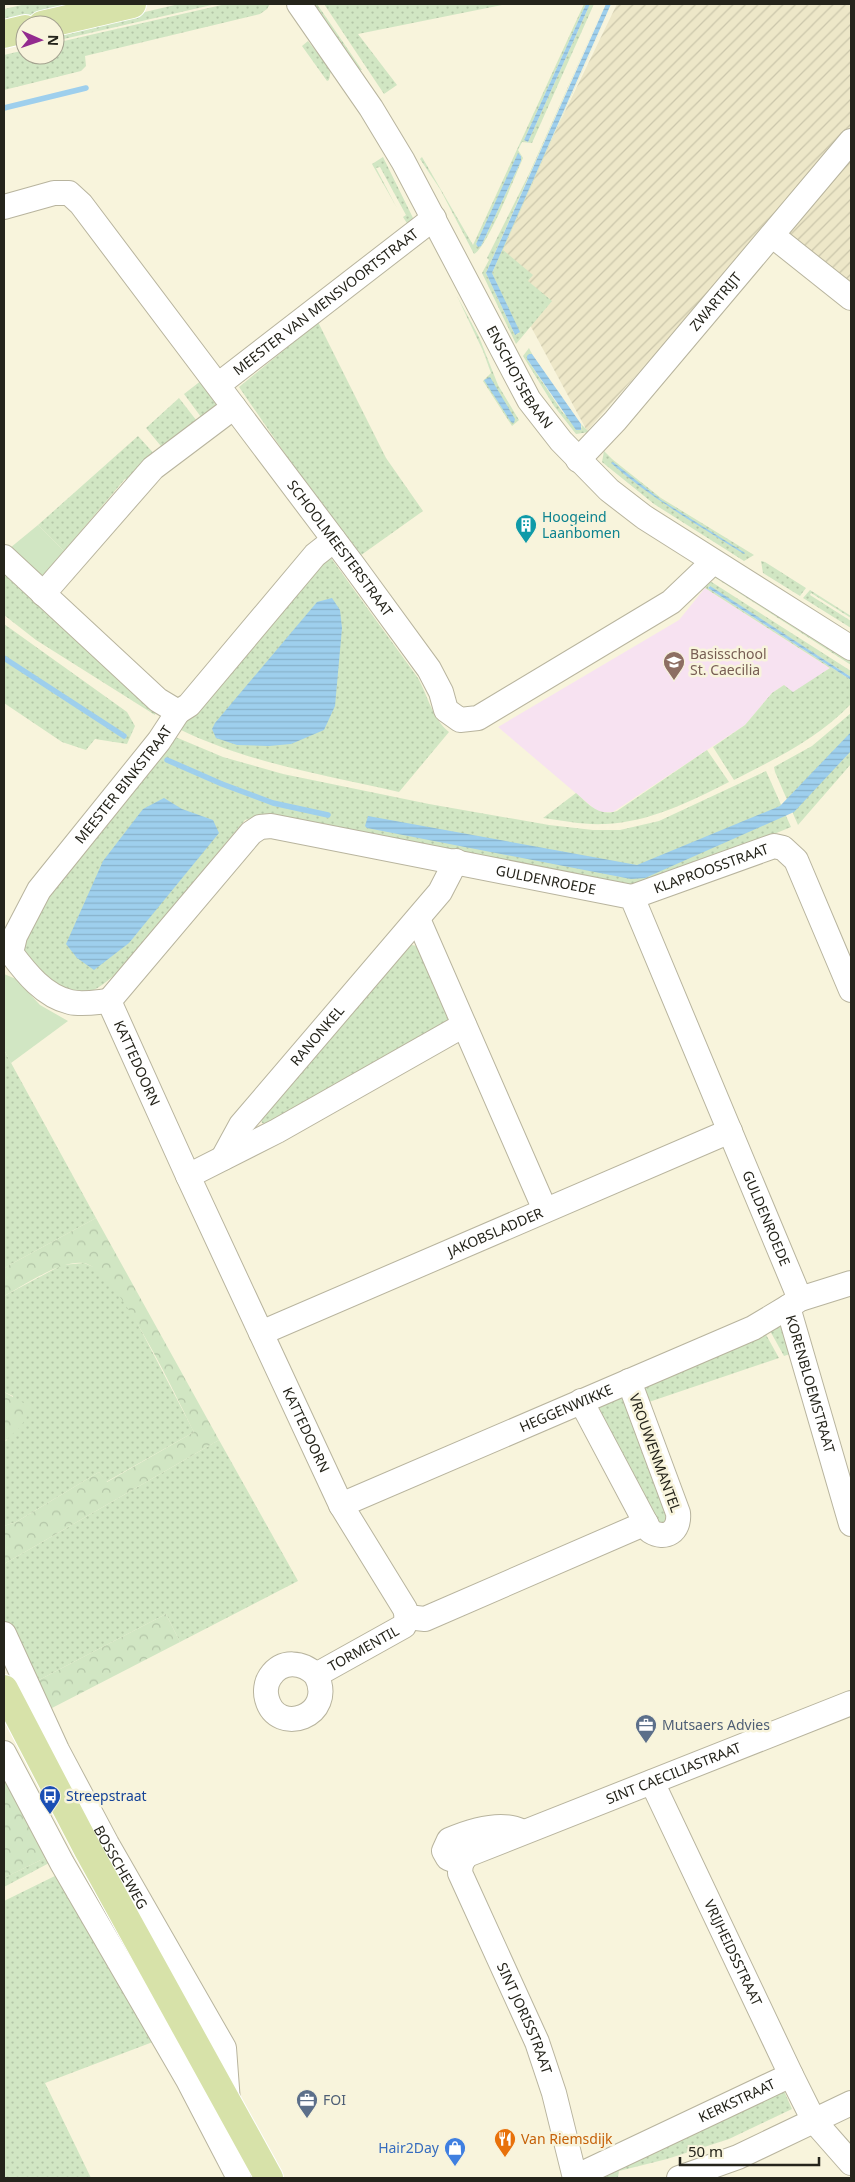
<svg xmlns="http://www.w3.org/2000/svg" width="855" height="2182" viewBox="0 0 855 2182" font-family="'Noto Sans',sans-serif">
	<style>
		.industrial { fill: url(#industrial-furrows) }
		.education { fill: #f7e2f1 }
		.grass { fill: url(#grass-dots); fill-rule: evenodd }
		.forest { fill: url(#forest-crowns) }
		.park { fill: #d1e6c3 }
		.water { fill: url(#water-rules) }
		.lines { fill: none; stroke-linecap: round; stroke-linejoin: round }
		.stream { stroke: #9ecfed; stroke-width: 5.5 }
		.minor-casing { stroke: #b8b49e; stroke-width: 26 }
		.major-casing { stroke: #fff; stroke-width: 30 }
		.minor { stroke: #fff; stroke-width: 24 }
		.major { stroke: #d7e2a9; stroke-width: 28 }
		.labels { text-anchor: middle; stroke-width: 5; stroke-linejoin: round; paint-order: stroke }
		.street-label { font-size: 14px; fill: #25241b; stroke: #f8f4dc }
		.culture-label { font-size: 14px; fill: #0d838f; stroke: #f8f4dc; text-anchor: start }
		.education-label { font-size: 14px; fill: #785e54; stroke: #f8f4dc; text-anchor: start }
		.service-label { font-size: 14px; fill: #4e5e75; stroke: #f8f4dc; text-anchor: start }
		.transit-label { font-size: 14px; fill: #164399; stroke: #f8f4dc; text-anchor: start }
		.food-label { font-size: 14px; fill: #c56008; stroke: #f8f4dc; text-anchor: start }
		.shop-label { font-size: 14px; fill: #366cbe; stroke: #f8f4dc; text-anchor: end }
	</style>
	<defs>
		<pattern id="industrial-furrows" width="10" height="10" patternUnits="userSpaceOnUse" patternTransform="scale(1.25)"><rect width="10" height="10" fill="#ede7c8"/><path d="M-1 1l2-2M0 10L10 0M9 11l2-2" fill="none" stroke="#cbc6ab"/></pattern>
		<pattern id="grass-dots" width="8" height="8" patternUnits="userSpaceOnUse" patternTransform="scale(1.25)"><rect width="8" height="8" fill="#d1e6c3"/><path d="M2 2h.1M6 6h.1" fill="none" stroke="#b3c5a7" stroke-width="1.8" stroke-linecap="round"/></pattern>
		<pattern id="forest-crowns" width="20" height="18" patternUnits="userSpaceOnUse" patternTransform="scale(1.25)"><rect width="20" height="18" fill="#d1e6c3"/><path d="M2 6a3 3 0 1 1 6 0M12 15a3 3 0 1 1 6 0" fill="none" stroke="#b3c5a7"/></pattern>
		<pattern id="water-rules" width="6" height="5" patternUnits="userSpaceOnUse" patternTransform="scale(1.25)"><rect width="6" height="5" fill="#9ecfed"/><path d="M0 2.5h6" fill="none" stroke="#88b2cb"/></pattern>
	</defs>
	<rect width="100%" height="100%" fill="#f8f4dc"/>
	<path class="industrial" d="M 617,4 L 851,4 L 851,303 L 765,229 L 587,431 L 494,258 Z"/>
	<path class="education" d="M 705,588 L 830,668 L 793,693 L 784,685 L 772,693 L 745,725 L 613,812 L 598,812 L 498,727 L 679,620 Z"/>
	<path class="grass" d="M 26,4 L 84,4 L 4,23 L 4,9 Z
		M 179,4 L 216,4 L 55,41 L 55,33 Z
		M 226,4 L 270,4 L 267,9 L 260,14 L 85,56 L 86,66 L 81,71 L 4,90 L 4,55 L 25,50 L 25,55 L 55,55 L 55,43 Z
		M 308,4 L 317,4 L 362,70 L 355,70 Z
		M 324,4 L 507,4 L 358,34 L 397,85 L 384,94 Z
		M 584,4 L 586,4 L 524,140 L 528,142 L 590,4 L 594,4 L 532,143 L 522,142 L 518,150 L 523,158 C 515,176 487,248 474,254 L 440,189 L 420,159 L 422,157 L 473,245 ZM 518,154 L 521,156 L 521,161 L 481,246 L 478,247 L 476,244 Z
		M 605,4 L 486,273 L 515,335 L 519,333 L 492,273 L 612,4 L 503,250 L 533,275 L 528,281 L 552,301 L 516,344 L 482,273 L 489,260 L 487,258 L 529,174 Z
		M 308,41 L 331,70 L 329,80 L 327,81 L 302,46 Z
		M 383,157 L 416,224 L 410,228 L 403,217 L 406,215 L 380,167 L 376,168 L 397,208 L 372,164 Z
		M 457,296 L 479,337 L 498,385 L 519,420 L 512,426 L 483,381 L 491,373 L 483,351 Z
		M 318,322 L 386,458 L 423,511 L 357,558 L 239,387 Z
		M 529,348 L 532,354 L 529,354 L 527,359 L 563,413 L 582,428 L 581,424 L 589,432 L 576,434 L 554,406 L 523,356 Z
		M 202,380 L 218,400 L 217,410 L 204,421 L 184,394 Z
		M 179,398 L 200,425 L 165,451 L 146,428 Z
		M 138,436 L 157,457 L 130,482 L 125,479 L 64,551 L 38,525 Z
		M 604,451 L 612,459 L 661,498 L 754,555 L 744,561 L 654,504 L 602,462 Z
		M 326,558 L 331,558 L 418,678 C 428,696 432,718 449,732 L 399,792 C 325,775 248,763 179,729 Z
		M 761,561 L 765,562 L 806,588 L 800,596 L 763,573 Z
		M 4,565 L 157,707 L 155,715 L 36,640 L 4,615 Z
		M 711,575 L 714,575 L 851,656 L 851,665 Z
		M 710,581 L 851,671 L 851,677 L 709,586 L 708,588 L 851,680 L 851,704 C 817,739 777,758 734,780 L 713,747 L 745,725 L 772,693 L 784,685 L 793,692 L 830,668 L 705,588 Z
		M 810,590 L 851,616 L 851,618 L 811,593 L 810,595 L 851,621 L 851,628 L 803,598 Z
		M 4,624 L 127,712 L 135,726 L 127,744 L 95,739 L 86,750 L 62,742 L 4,703 Z
		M 851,713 L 851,764 L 798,825 L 775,772 L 774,767 L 812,746 Z
		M 173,736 L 223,757 L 283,774 L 429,804 L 549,825 L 593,830 L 620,830 L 659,821 L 766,771 L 791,827 L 677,874 L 638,888 L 260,816 L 245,820 C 221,848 198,877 174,905 C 154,929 116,985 86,993 C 59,1000 37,970 24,951 L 27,931 L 40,907 Z
		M 707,750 L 729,782 C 689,802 650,822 605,824 C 584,825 564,821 543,818 L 576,793 C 589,804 598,817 617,811 Z
		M 412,945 L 422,947 L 450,1013 L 447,1023 L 268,1125 L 262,1123 L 260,1116 L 402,946 Z
		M 4,1050 L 96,1218 L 4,1268 Z
		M 84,1263 L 96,1268 L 113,1285 L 130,1309 L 194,1432 L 106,1482 L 99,1472 L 16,1522 L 4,1526 L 4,1442 L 7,1440 L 13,1396 L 4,1392 L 4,1296 L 62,1265 Z
		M 784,1322 L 793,1353 L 784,1356 L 769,1329 Z
		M 764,1331 L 779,1358 L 649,1402 L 642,1384 Z
		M 625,1395 L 672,1515 L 659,1529 L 595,1409 Z
		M 219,1440 L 298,1581 L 180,1642 L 166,1614 L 37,1681 L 4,1619 L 4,1564 Z
		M 47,1857 L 51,1862 L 4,1887 L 4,1878 Z
		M 61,1873 L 158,2040 L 45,2083 L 91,2178 L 4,2178 L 4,1901 Z
		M 781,2084 L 792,2109 L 729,2139 L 667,2159 L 619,2171 L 618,2177 L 602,2178 L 600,2169 Z"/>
	<path class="forest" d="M 96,1218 L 219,1440 L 4,1564 L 4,1526 L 16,1522 L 99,1472 L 107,1482 L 194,1432 C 178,1400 116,1266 83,1263 C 60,1260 25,1285 4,1296 L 4,1268 Z
		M 4,1392 L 29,1406 L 31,1410 L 21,1426 L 4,1442 Z
		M 166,1614 L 180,1642 L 52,1708 L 37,1681 Z
		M 4,1777 L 47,1857 L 4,1878 Z"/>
	<path class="park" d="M 38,525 L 64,551 L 50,567 L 55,572 L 43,579 L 10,548 Z
		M 4,974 L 16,979 L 40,1005 L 68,1021 L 11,1063 L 4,1050 Z"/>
	<path class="water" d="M 586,4 L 590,4 L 528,142 L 524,140 Z
		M 606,4 L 611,4 L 492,273 L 520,332 L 515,335 L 486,273 Z
		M 518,153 L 521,156 L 521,161 L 481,246 L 478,247 L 476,244 Z
		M 529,354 L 532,354 L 581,424 L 581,430 L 576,430 L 527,359 L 527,356 Z
		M 490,377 L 515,419 L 514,423 L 511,422 L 484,380 Z
		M 613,462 L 661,500 L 745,553 L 744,554 C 698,525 652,499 611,463 Z
		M 710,586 L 851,677 L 851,680 L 708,588 Z
		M 332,598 L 340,610 L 342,628 L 335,706 L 324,730 L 291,744 L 269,746 L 237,745 L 216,738 L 212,729 L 215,723 L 317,602 Z
		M 851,732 L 851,751 L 794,812 L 645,878 L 631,879 L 367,828 L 365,826 L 368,816 L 637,865 L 780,806 Z
		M 164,798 L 182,809 L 213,820 L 219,833 L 129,943 L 94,970 L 77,958 L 66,944 L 103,861 L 143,809 Z"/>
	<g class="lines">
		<path class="stream" d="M 4,108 L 86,88
			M 4,658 L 124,736
			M 167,760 L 222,784 L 273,803 L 328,815"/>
		<g class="minor-casing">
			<g id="minor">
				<path id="s1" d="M 299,4 L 371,108 L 403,161 L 529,400 L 561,441 L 609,490 L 644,517 L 851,648"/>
				<path id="s2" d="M 4,207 L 54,193 L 69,193 L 81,204 L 353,565 L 429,669 L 441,692 L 446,710 L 460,720 L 478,718 L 671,602 L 713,562"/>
				<path d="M 773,236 L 851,298"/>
				<path id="s3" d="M 218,385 L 434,218"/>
				<path id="s4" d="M 578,460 L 615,421 L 851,141"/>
				<path d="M 4,557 L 158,700 L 178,712"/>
				<path d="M 43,594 L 153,468 L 234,407"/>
				<path id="s5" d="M 632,897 L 774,846 L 783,848 L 796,860 L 851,990"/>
				<path d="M 418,919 L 545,1210"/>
				<path id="s6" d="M 109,1001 L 251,833 L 260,827 L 271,826 L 632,897 L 800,1299"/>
				<path id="s7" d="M 109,1001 L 188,1176 L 341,1505 L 405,1609 L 407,1617 L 425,1619 L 646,1523"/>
				<path id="s8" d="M 109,1001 C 97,1002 82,1005 70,1002 C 44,996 26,973 11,953 L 15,936 L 39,890 L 159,741 L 178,712 L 189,705 L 315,555 L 334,540"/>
				<path id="s9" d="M 223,1158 L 241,1125 L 440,892 L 456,861"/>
				<path d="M 188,1176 L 277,1131 L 464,1025"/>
				<path id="s10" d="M 851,1283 L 800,1299 L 788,1307 L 851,1524"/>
				<path id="s11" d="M 261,1333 L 730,1131"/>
				<path d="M 581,1401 L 650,1531 C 666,1541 680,1531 678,1513 L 629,1381"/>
				<path id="s12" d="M 341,1505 L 753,1328 L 788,1307"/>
				<path id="s13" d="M 4,1634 L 57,1750 L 107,1844 L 224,2048 L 228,2102"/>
				<path id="s14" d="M 316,1675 C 337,1716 277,1737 267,1699 C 265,1692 266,1683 270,1677 C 282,1659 303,1662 316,1675 L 404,1626 L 407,1617"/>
				<path d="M 4,1753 L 62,1863 L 188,2080 L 239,2178"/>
				<path id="s15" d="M 652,1782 L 791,2075 L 814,2121 L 851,2163"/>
				<path id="s16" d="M 461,1863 L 467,1855 L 851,1703"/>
				<path id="s17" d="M 461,1863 L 460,1873 L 537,2042 L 554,2093 L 575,2178"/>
				<path d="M 461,1863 L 448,1858 L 444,1851 L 449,1840 C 470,1831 500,1821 521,1831"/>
				<path id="s18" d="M 575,2177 L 791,2075"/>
				<path d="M 679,2178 L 738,2157 L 851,2103"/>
			</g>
		</g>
		<g class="major-casing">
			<path id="major" d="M 42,25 L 132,4
				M 4,34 L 25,29
				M 4,1689 L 88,1850 L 269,2178"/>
		</g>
		<use href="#minor" class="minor"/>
		<use href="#major" class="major"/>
	</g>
	<defs>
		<g id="building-pin" transform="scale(1.125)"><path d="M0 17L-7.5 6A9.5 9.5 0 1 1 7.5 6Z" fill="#0f9aa8" stroke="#f8f4dc"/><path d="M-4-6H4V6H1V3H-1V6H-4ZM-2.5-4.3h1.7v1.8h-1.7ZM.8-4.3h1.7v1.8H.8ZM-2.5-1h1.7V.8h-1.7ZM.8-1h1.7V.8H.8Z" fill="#fff"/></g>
		<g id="school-pin" transform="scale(1.125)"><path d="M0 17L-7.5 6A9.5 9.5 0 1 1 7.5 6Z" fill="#8d6e63" stroke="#f8f4dc"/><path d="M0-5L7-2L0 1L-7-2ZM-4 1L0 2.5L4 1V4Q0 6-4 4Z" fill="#fff"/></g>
		<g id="office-pin" transform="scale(1.125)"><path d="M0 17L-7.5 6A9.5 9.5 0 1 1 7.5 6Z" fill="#5c6f8a" stroke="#f8f4dc"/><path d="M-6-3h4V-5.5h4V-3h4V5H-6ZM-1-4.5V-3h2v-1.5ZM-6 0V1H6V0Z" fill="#fff"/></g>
		<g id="bus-pin" transform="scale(1.125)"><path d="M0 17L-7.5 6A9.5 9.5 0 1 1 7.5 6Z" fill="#1a4fb4" stroke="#f8f4dc"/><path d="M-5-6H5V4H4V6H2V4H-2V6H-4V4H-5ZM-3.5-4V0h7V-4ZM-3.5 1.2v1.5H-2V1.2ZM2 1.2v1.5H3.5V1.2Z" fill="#fff"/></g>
		<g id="restaurant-pin" transform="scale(1.125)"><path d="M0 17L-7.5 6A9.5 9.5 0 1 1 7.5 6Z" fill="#e8710a" stroke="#f8f4dc"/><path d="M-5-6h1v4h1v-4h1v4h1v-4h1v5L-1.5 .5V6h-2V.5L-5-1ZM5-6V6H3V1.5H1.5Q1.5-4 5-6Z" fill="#fff"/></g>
		<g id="shop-pin" transform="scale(1.125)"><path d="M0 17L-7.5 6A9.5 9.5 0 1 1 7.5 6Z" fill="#3f7fe0" stroke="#f8f4dc"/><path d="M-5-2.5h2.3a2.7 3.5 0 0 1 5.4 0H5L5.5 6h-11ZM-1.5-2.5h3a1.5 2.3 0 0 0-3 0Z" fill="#fff"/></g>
	</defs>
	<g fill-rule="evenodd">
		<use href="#building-pin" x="526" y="525"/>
		<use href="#school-pin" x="674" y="662"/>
		<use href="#office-pin" x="646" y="1725"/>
		<use href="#bus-pin" x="50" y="1796"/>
		<use href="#office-pin" x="307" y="2100"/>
		<use href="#restaurant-pin" x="505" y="2139"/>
		<use href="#shop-pin" x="455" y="2148"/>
	</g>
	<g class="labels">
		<g class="street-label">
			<text dy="5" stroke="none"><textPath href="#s3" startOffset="136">MEESTER VAN MENSVOORTSTRAAT</textPath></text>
			<text dy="5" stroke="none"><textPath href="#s4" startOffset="210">ZWARTRIJT</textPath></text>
			<text dy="5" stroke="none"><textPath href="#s1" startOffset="434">ENSCHOTSEBAAN</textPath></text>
			<text dy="5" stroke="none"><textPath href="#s2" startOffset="514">SCHOOLMEESTERSTRAAT</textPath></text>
			<text dy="5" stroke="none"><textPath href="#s8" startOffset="322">MEESTER BINKSTRAAT</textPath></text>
			<text dy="5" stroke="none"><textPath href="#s5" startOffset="84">KLAPROOSSTRAAT</textPath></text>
			<text dy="5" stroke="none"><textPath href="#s6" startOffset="522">GULDENROEDE</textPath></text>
			<text dy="5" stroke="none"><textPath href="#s9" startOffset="155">RANONKEL</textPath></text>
			<text dy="5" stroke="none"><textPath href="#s7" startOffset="68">KATTEDOORN</textPath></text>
			<text dy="5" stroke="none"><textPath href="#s6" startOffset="958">GULDENROEDE</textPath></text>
			<text dy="5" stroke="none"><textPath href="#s11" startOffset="255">JAKOBSLADDER</textPath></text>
			<text dy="5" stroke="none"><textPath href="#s10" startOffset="148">KORENBLOEMSTRAAT</textPath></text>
			<text dy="5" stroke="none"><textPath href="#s12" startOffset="245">HEGGENWIKKE</textPath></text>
			<text dy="5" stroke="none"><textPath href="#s7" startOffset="472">KATTEDOORN</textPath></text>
			<text transform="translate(655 1453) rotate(70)" y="5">VROUWENMANTEL</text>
			<text dy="5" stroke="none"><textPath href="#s14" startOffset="226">TORMENTIL</textPath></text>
			<text dy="5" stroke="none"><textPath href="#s16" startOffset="232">SINT CAECILIASTRAAT</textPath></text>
			<text dy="5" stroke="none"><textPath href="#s13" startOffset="261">BOSSCHEWEG</textPath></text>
			<text dy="5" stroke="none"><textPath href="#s15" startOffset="189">VRIJHEIDSSTRAAT</textPath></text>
			<text dy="5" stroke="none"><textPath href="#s17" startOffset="169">SINT JORISSTRAAT</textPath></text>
			<text dy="5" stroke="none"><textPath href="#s18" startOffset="179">KERKSTRAAT</textPath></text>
		</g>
		<g class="culture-label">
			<text x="542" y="522">Hoogeind<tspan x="542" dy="16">Laanbomen</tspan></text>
		</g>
		<g class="education-label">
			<text x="690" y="659">Basisschool<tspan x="690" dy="16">St. Caecilia</tspan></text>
		</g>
		<g class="service-label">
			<text x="662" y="1730">Mutsaers Advies</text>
			<text x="323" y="2105">FOI</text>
		</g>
		<g class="transit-label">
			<text x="66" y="1801">Streepstraat</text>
		</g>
		<g class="food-label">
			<text x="521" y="2144">Van Riemsdijk</text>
		</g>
		<g class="shop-label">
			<text x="439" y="2153">Hair2Day</text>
		</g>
	</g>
	<rect width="855" height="2182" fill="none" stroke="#25241b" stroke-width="10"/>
	<g transform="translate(40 40) rotate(92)"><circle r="24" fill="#f8f4dc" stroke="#a4a18f"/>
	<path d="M0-4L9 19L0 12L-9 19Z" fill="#932b8f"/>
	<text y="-8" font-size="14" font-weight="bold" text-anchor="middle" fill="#25241b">N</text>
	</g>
	<path d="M680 2157v8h139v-8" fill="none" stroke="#25241b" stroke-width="2.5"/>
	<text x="688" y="2157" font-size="15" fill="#25241b" stroke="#f8f4dc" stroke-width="4" paint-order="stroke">50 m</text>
</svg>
